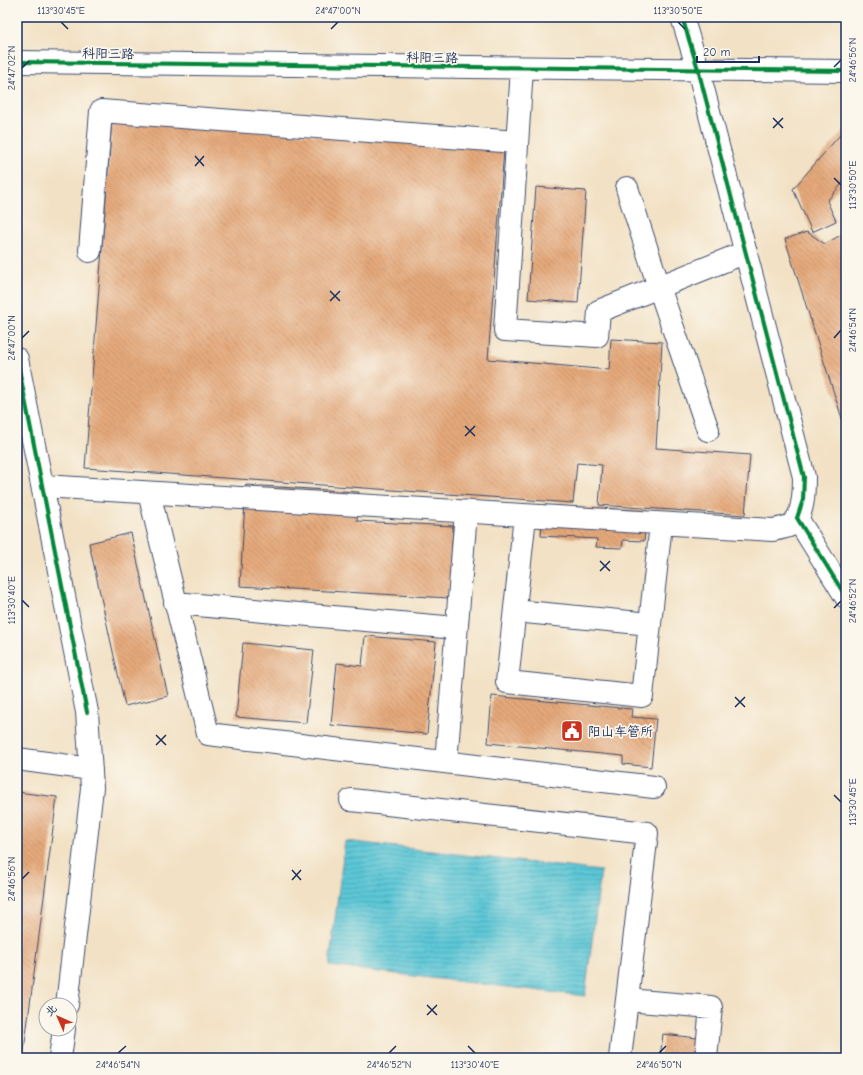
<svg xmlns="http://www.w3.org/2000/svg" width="863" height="1075" viewBox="0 0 863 1075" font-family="'Comic Neue','LXGW WenKai TC',sans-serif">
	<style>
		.water { fill: url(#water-rules); stroke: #3c7c9a }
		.building { fill: url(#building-back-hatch) }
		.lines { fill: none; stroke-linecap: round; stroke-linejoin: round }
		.minor-casing { stroke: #3b4a6d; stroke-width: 24 }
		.minor { stroke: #fff; stroke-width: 22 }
		.cycleway-casing { stroke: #fbf7ec; stroke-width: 6 }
		.cycleway { stroke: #00873e; stroke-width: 4 }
		.ticks { fill: none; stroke: #1b2f5e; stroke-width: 1.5 }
		.labels { text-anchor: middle; stroke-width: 3.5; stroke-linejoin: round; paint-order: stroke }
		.street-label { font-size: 13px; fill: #1b2f5e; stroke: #fbf7ec }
		.poi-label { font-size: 13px; fill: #1b2f5e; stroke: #fbf7ec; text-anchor: start }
		.neatline { fill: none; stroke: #1b2f5e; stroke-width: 1.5 }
		.ticks-label { font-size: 10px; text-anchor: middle; fill: #1b2f5e }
	</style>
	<defs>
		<pattern id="water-rules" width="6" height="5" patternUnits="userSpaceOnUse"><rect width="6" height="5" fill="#5dc8d7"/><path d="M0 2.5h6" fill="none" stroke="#4ca3b2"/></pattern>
		<pattern id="building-back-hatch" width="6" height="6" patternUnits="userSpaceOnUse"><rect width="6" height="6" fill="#e5a97a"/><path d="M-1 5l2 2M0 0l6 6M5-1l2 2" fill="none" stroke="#b98a67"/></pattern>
	</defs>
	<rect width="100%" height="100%" fill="#fbf7ec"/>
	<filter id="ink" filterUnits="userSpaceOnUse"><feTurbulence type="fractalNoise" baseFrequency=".025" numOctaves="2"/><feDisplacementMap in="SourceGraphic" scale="8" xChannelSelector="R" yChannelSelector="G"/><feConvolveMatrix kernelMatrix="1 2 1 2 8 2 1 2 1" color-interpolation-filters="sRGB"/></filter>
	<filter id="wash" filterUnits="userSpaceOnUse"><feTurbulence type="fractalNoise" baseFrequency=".012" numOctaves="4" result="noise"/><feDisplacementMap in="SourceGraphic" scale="16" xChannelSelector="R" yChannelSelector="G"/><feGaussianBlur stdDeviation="0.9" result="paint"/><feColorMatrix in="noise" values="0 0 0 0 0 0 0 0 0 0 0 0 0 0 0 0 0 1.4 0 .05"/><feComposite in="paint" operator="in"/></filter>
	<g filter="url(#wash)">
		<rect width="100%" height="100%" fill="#f2e1c4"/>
		<path class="water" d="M 345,841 L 601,871 L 585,996 L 329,966 Z"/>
		<g id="blocks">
			<path class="building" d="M 112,120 L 504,149 L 488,359 L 609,370 L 611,339 L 662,342 L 656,448 L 750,455 L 745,515 L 599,505 L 602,465 L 577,463 L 573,503 L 85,468 Z
				M 846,128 L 846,179 L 827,201 L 836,221 L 812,232 L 793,189 Z
				M 536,187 L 586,191 L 578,303 L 528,299 Z
				M 807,232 L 825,244 L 846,232 L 846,431 L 785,239 Z
				M 246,485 L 359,492 L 357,521 L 453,526 L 449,598 L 240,586 Z
				M 543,505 L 647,511 L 644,541 L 623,540 L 622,548 L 596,547 L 597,539 L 541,536 Z
				M 131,533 L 168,696 L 125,706 L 89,543 Z
				M 365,636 L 436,642 L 427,734 L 331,725 L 337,663 L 362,666 Z
				M 243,643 L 314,650 L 306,723 L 236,717 Z
				M 492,696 L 632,709 L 631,717 L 656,719 L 651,767 L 623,764 L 623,756 L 488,743 Z
				M 17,792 L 57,797 L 23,1058 L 17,1058 Z
				M 663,1034 L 697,1038 L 694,1058 L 660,1058 Z"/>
		</g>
	</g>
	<g filter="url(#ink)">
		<use href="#blocks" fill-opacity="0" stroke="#3b4a6d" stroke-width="1"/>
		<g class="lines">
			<g class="minor-casing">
				<path id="minor" d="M 17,62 L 846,71
					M 522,68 L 505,330 L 597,336 L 599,311 L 746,252
					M 627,188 L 659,287 L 708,430
					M 90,251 L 101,111 L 517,142
					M 17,359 L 87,712 L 92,788 L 67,1005
					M 43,486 L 772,530 C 778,529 785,528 791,525 C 804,516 804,492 804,477 L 698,69 L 682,17
					M 149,493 L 208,734 L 654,787
					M 525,516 L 507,682 L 642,696 L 661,524
					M 797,518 L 846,597
					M 175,603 L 456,628
					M 515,611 L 650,624
					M 17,759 L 91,769
					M 446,762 L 466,512
					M 351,800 L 647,833 L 620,1058
					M 627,1000 L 711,1007 L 706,1058
					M 60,1058 L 64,1029"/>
			</g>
			<use href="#minor" class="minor"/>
			<g class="cycleway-casing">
				<path id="cycleway" d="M 682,17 L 698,69 L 804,477 L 803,500 L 797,518 L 846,597
					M 17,62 L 846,71
					M 17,359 L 87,712"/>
			</g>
			<use href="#cycleway" class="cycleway"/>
		</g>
	</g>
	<path class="ticks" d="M 61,22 L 68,29M 678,22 L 685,29M 331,29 L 338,22M 834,67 L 841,60M 22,68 L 29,61M 773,118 L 783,128M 773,128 L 783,118M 195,156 L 204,166M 195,166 L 204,156M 834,178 L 841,185M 330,291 L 340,301M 330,301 L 340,291M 22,338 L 29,331M 834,338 L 841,330M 465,426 L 475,436M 465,436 L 475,426M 600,561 L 610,571M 600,571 L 610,561M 22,600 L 29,607M 834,608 L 841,601M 735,697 L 745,707M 735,707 L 745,697M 156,735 L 166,745M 156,745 L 166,735M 834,795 L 841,802M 292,870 L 301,880M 22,879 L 29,872M 292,880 L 301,870M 427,1005 L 437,1015M 427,1015 L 437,1005M 468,1046 L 475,1053M 118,1053 L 126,1046M 389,1053 L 396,1046M 659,1053 L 666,1046"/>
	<defs>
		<g id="civic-square" transform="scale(1.15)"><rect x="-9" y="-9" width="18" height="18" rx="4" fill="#c8321e" stroke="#fbf7ec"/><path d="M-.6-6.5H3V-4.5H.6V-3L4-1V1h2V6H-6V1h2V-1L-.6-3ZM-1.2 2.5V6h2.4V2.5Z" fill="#fff"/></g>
	</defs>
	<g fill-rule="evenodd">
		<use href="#civic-square" x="572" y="731"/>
	</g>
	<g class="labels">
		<g class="street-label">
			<text transform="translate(108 53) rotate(1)" y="5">科阳三路</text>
			<text transform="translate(432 57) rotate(1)" y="5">科阳三路</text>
		</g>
		<g class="poi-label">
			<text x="588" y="736">阳山车管所</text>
		</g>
	</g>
	<rect width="863" height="1075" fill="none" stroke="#fbf7ec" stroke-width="44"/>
	<g transform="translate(58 1017) rotate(315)"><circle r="19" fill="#fbf7ec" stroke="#a1a7b3"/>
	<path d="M0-3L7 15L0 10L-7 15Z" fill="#c8321e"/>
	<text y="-6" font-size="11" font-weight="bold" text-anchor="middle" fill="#1b2f5e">北</text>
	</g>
	<path d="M697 56v6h62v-6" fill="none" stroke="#1b2f5e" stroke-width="2"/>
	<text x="703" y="56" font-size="12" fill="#1b2f5e" stroke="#fbf7ec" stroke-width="3" paint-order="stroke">20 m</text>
	<rect x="22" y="22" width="819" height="1031" class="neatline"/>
	<g class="ticks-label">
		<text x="61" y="14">113°30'45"E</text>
		<text x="338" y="14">24°47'00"N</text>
		<text x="678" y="14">113°30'50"E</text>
		<text transform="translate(852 60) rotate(-90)" y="4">24°46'56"N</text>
		<text transform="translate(11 68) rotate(-90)" y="4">24°47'02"N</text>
		<text transform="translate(852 185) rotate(-90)" y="4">113°30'50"E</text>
		<text transform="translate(852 330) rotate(-90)" y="4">24°46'54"N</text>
		<text transform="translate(11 338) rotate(-90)" y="4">24°47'00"N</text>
		<text transform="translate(11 600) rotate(-90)" y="4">113°30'40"E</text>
		<text transform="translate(852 601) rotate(-90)" y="4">24°46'52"N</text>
		<text transform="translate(852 802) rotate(-90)" y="4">113°30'45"E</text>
		<text transform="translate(11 879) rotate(-90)" y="4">24°46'56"N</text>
		<text x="118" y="1068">24°46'54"N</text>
		<text x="389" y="1068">24°46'52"N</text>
		<text x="475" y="1068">113°30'40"E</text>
		<text x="659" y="1068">24°46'50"N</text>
	</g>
</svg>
